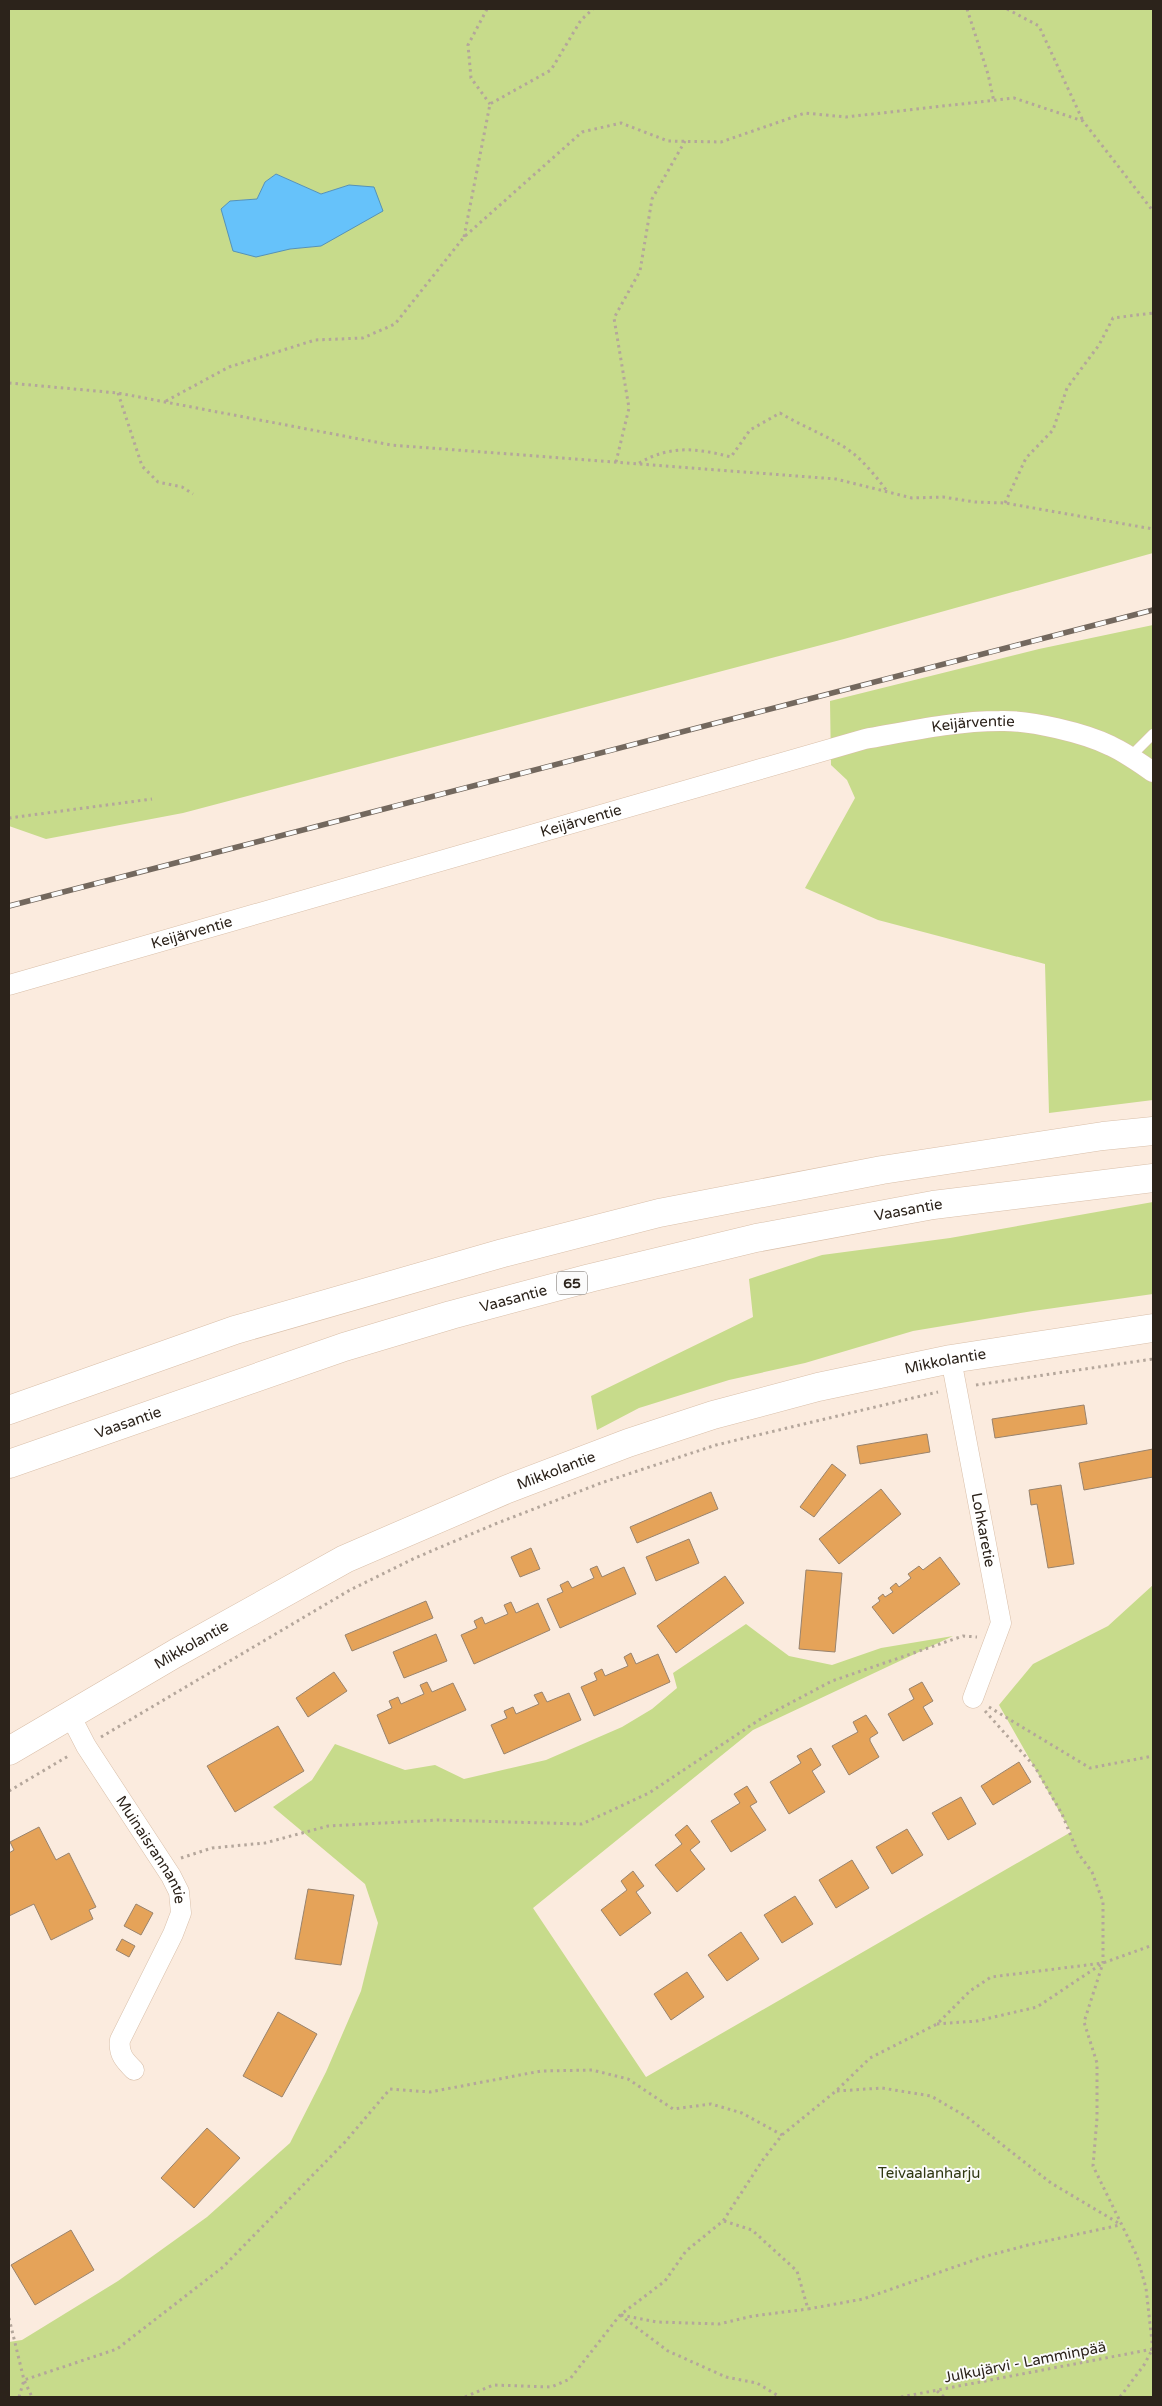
<svg xmlns="http://www.w3.org/2000/svg" width="1162" height="2406" viewBox="0 0 1162 2406" font-family="'Varela Round',sans-serif">
	<style>
		.green { fill: #c7db8b; fill-rule: evenodd }
		.water { fill: #66c2fa; stroke: #5592b7 }
		.building { fill: #e5a359; stroke: #99836d }
		.lines { fill: none; stroke-linecap: round; stroke-linejoin: round }
		.service-casing { stroke: #d9bfa9; stroke-width: 11 }
		.minor-casing { stroke: #d9bfa9; stroke-width: 21 }
		.secondary-casing { stroke: #d9bfa9; stroke-width: 29 }
		.trunk-casing { stroke: #d9bfa9; stroke-width: 29 }
		.path { stroke: #b4a69b; stroke-width: 3; stroke-dasharray: 2.5 4; stroke-linecap: butt }
		.service { stroke: #fff; stroke-width: 10 }
		.minor { stroke: #fff; stroke-width: 20 }
		.secondary { stroke: #fff; stroke-width: 28 }
		.trunk { stroke: #fff; stroke-width: 28 }
		.rail-casing { stroke: #73685e; stroke-width: 5.5 }
		.rail { stroke: #fbfbfb; stroke-width: 4; stroke-dasharray: 11; stroke-linecap: butt }
		.labels { text-anchor: middle; stroke-width: 4; stroke-linejoin: round; paint-order: stroke }
		.shield { fill: #fbfbfb; stroke: #6a645e; stroke-width: 1 }
		.shield-label { font-size: 14px; font-weight: bold; fill: #2c231b }
		.street-label { font-size: 15px; fill: #2c231b; stroke: #fbfbfb }
		.park-label { font-size: 15px; fill: #303812; stroke: #fbfbfb }
	</style>
	<rect width="100%" height="100%" fill="#fbebde"/>
	<path class="green" d="M 9,9 L 1153,9 L 1153,553 L 844,639 L 183,813 L 46,839 L 9,826 ZM 276,174 L 321,194 L 349,185 L 321,246 L 290,249 L 230,201 L 257,199 L 265,182 Z
		M 1153,625 L 1153,1100 L 1049,1113 L 1045,964 L 878,920 L 805,888 L 855,798 L 847,780 L 831,765 L 830,701 L 1039,649 Z
		M 1153,1202 L 1153,1294 L 1033,1311 L 913,1331 L 805,1363 L 729,1380 L 639,1408 L 597,1430 L 591,1396 L 753,1317 L 749,1279 L 822,1255 L 950,1238 Z
		M 1153,1585 L 1153,2397 L 9,2397 L 9,2342 L 22,2340 L 118,2281 L 207,2217 L 290,2143 L 326,2072 L 361,1991 L 378,1923 L 365,1884 L 273,1807 L 312,1780 L 335,1744 L 405,1770 L 435,1765 L 464,1779 L 546,1760 L 622,1727 L 652,1709 L 677,1688 L 673,1673 L 746,1624 L 789,1656 L 832,1665 L 881,1648 L 953,1636 L 753,1730 L 533,1908 L 646,2077 L 1071,1832 L 999,1705 L 1033,1664 L 1108,1626 Z"/>
	<path class="water" d="M 276,174 L 321,194 L 349,185 L 374,187 L 383,211 L 321,246 L 290,249 L 256,257 L 233,251 L 221,209 L 230,201 L 257,199 L 265,182 Z"/>
	<path class="building" d="M 1084,1405 L 1087,1424 L 995,1438 L 992,1419 Z
		M 927,1434 L 930,1452 L 860,1464 L 857,1446 Z
		M 1153,1449 L 1153,1477 L 1084,1490 L 1079,1463 Z
		M 832,1464 L 846,1475 L 814,1517 L 800,1507 Z
		M 1061,1485 L 1074,1564 L 1048,1568 L 1037,1504 L 1031,1505 L 1029,1490 Z
		M 881,1489 L 901,1514 L 839,1564 L 819,1539 Z
		M 711,1492 L 718,1509 L 637,1543 L 630,1527 Z
		M 689,1539 L 699,1563 L 656,1581 L 646,1557 Z
		M 531,1548 L 540,1569 L 520,1577 L 511,1557 Z
		M 940,1557 L 960,1584 L 893,1634 L 872,1607 L 880,1601 L 878,1598 L 883,1594 L 885,1597 L 893,1592 L 890,1588 L 896,1583 L 899,1587 L 911,1578 L 908,1574 L 919,1566 L 923,1570 Z
		M 597,1566 L 602,1577 L 624,1567 L 636,1594 L 560,1628 L 547,1599 L 563,1592 L 560,1585 L 568,1581 L 572,1588 L 594,1578 L 590,1569 Z
		M 806,1570 L 842,1573 L 835,1652 L 799,1649 Z
		M 725,1576 L 744,1603 L 676,1653 L 657,1626 Z
		M 426,1601 L 433,1618 L 352,1651 L 345,1635 Z
		M 511,1602 L 516,1613 L 538,1603 L 550,1630 L 474,1664 L 461,1635 L 477,1628 L 474,1621 L 482,1617 L 485,1624 L 508,1614 L 504,1605 Z
		M 436,1634 L 447,1661 L 404,1678 L 393,1652 Z
		M 631,1653 L 636,1664 L 658,1654 L 670,1682 L 594,1716 L 581,1687 L 597,1680 L 594,1673 L 602,1669 L 605,1676 L 628,1666 L 624,1657 Z
		M 334,1672 L 347,1691 L 308,1717 L 296,1698 Z
		M 427,1682 L 432,1692 L 453,1683 L 466,1710 L 389,1744 L 377,1715 L 392,1708 L 389,1701 L 398,1697 L 401,1704 L 424,1694 L 420,1685 Z
		M 922,1682 L 933,1701 L 923,1707 L 933,1724 L 903,1741 L 888,1714 L 914,1699 L 909,1689 Z
		M 542,1692 L 547,1702 L 569,1693 L 581,1720 L 504,1754 L 491,1725 L 507,1718 L 504,1711 L 513,1707 L 516,1714 L 539,1704 L 534,1695 Z
		M 866,1715 L 878,1733 L 870,1738 L 870,1741 L 879,1757 L 849,1775 L 832,1746 L 858,1732 L 853,1722 Z
		M 278,1726 L 304,1771 L 235,1812 L 207,1766 Z
		M 811,1748 L 821,1765 L 812,1771 L 825,1792 L 789,1814 L 770,1782 L 801,1763 L 797,1756 Z
		M 1019,1762 L 1031,1782 L 993,1805 L 981,1786 Z
		M 747,1786 L 757,1802 L 750,1806 L 766,1830 L 731,1852 L 711,1821 L 740,1803 L 734,1794 Z
		M 961,1797 L 976,1824 L 948,1840 L 932,1813 Z
		M 687,1825 L 700,1842 L 690,1850 L 705,1869 L 677,1892 L 655,1865 L 682,1844 L 675,1835 Z
		M 39,1827 L 56,1860 L 69,1853 L 96,1907 L 89,1910 L 93,1919 L 51,1940 L 34,1904 L 9,1916 L 9,1853 L 14,1850 L 10,1842 Z
		M 907,1829 L 923,1855 L 892,1874 L 876,1847 Z
		M 852,1860 L 869,1888 L 836,1908 L 819,1880 Z
		M 633,1871 L 644,1886 L 636,1892 L 651,1913 L 620,1936 L 601,1910 L 627,1890 L 621,1881 Z
		M 308,1889 L 354,1895 L 341,1965 L 295,1959 Z
		M 795,1896 L 813,1924 L 782,1943 L 764,1915 Z
		M 136,1904 L 153,1913 L 141,1935 L 124,1926 Z
		M 741,1932 L 759,1959 L 727,1981 L 708,1955 Z
		M 122,1939 L 135,1946 L 129,1957 L 116,1950 Z
		M 687,1972 L 704,1997 L 671,2020 L 654,1994 Z
		M 278,2012 L 317,2034 L 282,2097 L 243,2076 Z
		M 207,2128 L 240,2158 L 194,2208 L 161,2178 Z
		M 71,2230 L 94,2270 L 35,2305 L 11,2265 Z"/>
	<g class="lines">
		<g class="service-casing">
			<path id="service" d="M 1130,757 L 1153,734"/>
		</g>
		<g class="minor-casing">
			<g id="minor">
				<path id="s1" d="M 9,985 L 865,739 C 910,731 955,721 1000,721 C 1030,720 1085,733 1111,746 C 1126,753 1140,763 1153,772"/>
				<path id="s2" d="M 951,1359 L 1001,1623 L 973,1698"/>
				<path id="s3" d="M 70,1715 L 86,1746 L 171,1876 L 179,1892 L 181,1913 L 173,1934 L 120,2040 C 118,2054 125,2061 134,2070"/>
			</g>
		</g>
		<g class="secondary-casing">
			<g id="secondary">
				<path id="s4" d="M 9,1751 L 176,1653 L 345,1559 L 505,1490 L 628,1443 L 713,1415 L 818,1387 L 951,1359 L 1153,1328"/>
			</g>
		</g>
		<g class="trunk-casing">
			<g id="trunk">
				<path d="M 9,1410 L 235,1330 L 503,1253 L 659,1213 L 882,1170 L 1103,1136 L 1153,1131"/>
				<path id="s5" d="M 9,1464 L 344,1347 L 451,1315 L 590,1278 L 756,1238 L 933,1205 L 1153,1178"/>
			</g>
		</g>
		<path class="path" d="M 487,9 L 468,45 L 471,78 L 490,104
			M 967,9 L 988,74 L 994,102
			M 1007,9 L 1039,26 L 1083,121
			M 464,237 L 490,104 L 551,70 L 581,20 L 593,9
			M 9,383 L 118,393 L 391,445 L 836,479 L 912,498 L 943,497 L 975,502 L 1005,503 L 1153,529
			M 118,393 L 142,466 L 158,482 L 182,487 L 193,494
			M 166,401 L 229,367 L 315,340 L 363,338 L 395,324 L 464,237 L 582,132 L 621,123 L 668,141 L 721,142 L 805,113 L 846,117 L 1014,98 L 1083,121 L 1153,211
			M 616,462 L 629,408 L 614,318 L 640,271 L 652,199 L 685,141
			M 639,463 C 671,445 696,448 731,457 L 750,430 L 780,413 C 800,425 821,433 841,445 C 860,456 874,474 887,491
			M 1005,503 L 1026,458 L 1053,430 L 1067,388 L 1099,345 L 1113,318 L 1153,313
			M 9,818 L 152,799
			M 976,1385 L 1153,1359
			M 989,1707 L 1090,1768 L 1153,1756
			M 985,1711 L 1035,1767 L 1062,1814 L 1078,1853 L 1092,1872 L 1103,1902 L 1103,1963 L 1084,2022 L 1097,2063 L 1097,2118 L 1093,2166 L 1137,2256 L 1146,2288 L 1153,2351
			M 101,1737 L 350,1590 L 415,1558 L 495,1524 L 601,1483 L 716,1445 L 938,1392
			M 9,1791 L 70,1755
			M 181,1858 L 212,1848 L 265,1843 L 328,1826 L 438,1820 L 582,1824 L 649,1793 L 762,1718 L 832,1681 L 963,1636 L 977,1637
			M 937,2024 L 977,2021 L 1037,2007 L 1103,1963 L 1153,1945
			M 837,2091 L 882,2088 L 931,2096 L 967,2117 L 1051,2183 L 1120,2224
			M 724,2221 L 752,2230 L 797,2271 L 808,2309 L 863,2299 L 983,2257 L 1028,2245 L 1120,2225
			M 620,2315 L 668,2351 L 726,2377 L 757,2383 L 780,2397
			M 621,2315 L 657,2322 L 719,2324 L 753,2316 L 808,2309
			M 9,2318 L 24,2380 L 32,2397
			M 937,2391 L 944,2397
			M 19,2397 L 24,2380 L 117,2349 L 223,2267 L 345,2142 L 390,2089 L 430,2092 L 541,2071 L 592,2070 L 628,2079 L 673,2109 L 711,2104 L 742,2113 L 782,2135
			M 465,2397 L 493,2385 L 551,2387 L 570,2379 L 620,2315 L 665,2281 L 686,2251 L 723,2221 L 762,2161 L 782,2135 L 836,2091 L 870,2058 L 937,2024 L 970,1991 L 991,1977 L 1103,1963
			M 901,2397 L 1153,2349
			M 1120,2397 L 1144,2365 L 1153,2348"/>
		<use href="#service" class="service"/>
		<use href="#minor" class="minor"/>
		<use href="#secondary" class="secondary"/>
		<use href="#trunk" class="trunk"/>
		<g class="rail-casing">
			<path id="rail" d="M 9,906 L 1153,610"/>
		</g>
		<use href="#rail" class="rail"/>
	</g>
	<g class="labels">
		<rect class="shield" x="557" y="1271.5" width="30" height="23" rx="4"/>
		<g class="shield-label">
			<text x="572" y="1288">65</text>
		</g>
		<g class="street-label">
			<text dy="5" stroke="none"><textPath href="#s1" startOffset="1000">Keijärventie</textPath></text>
			<text dy="5" stroke="none"><textPath href="#s1" startOffset="595">Keijärventie</textPath></text>
			<text dy="5" stroke="none"><textPath href="#s1" startOffset="190">Keijärventie</textPath></text>
			<text dy="5" stroke="none"><textPath href="#s5" startOffset="936">Vaasantie</textPath></text>
			<text dy="5" stroke="none"><textPath href="#s5" startOffset="531">Vaasantie</textPath></text>
			<text dy="5" stroke="none"><textPath href="#s4" startOffset="1021">Mikkolantie</textPath></text>
			<text dy="5" stroke="none"><textPath href="#s5" startOffset="126">Vaasantie</textPath></text>
			<text dy="5" stroke="none"><textPath href="#s4" startOffset="616">Mikkolantie</textPath></text>
			<text dy="5" stroke="none"><textPath href="#s2" startOffset="174">Lohkaretie</textPath></text>
			<text dy="5" stroke="none"><textPath href="#s4" startOffset="211">Mikkolantie</textPath></text>
			<text dy="5" stroke="none"><textPath href="#s3" startOffset="158">Muinaisrannantie</textPath></text>
			<text transform="translate(1025 2362) rotate(-11)" y="5">Julkujärvi - Lamminpää</text>
		</g>
		<g class="park-label">
			<text x="929" y="2178">Teivaalanharju</text>
		</g>
	</g>
	<rect width="1162" height="2406" fill="none" stroke="#2c231b" stroke-width="20"/>
</svg>
